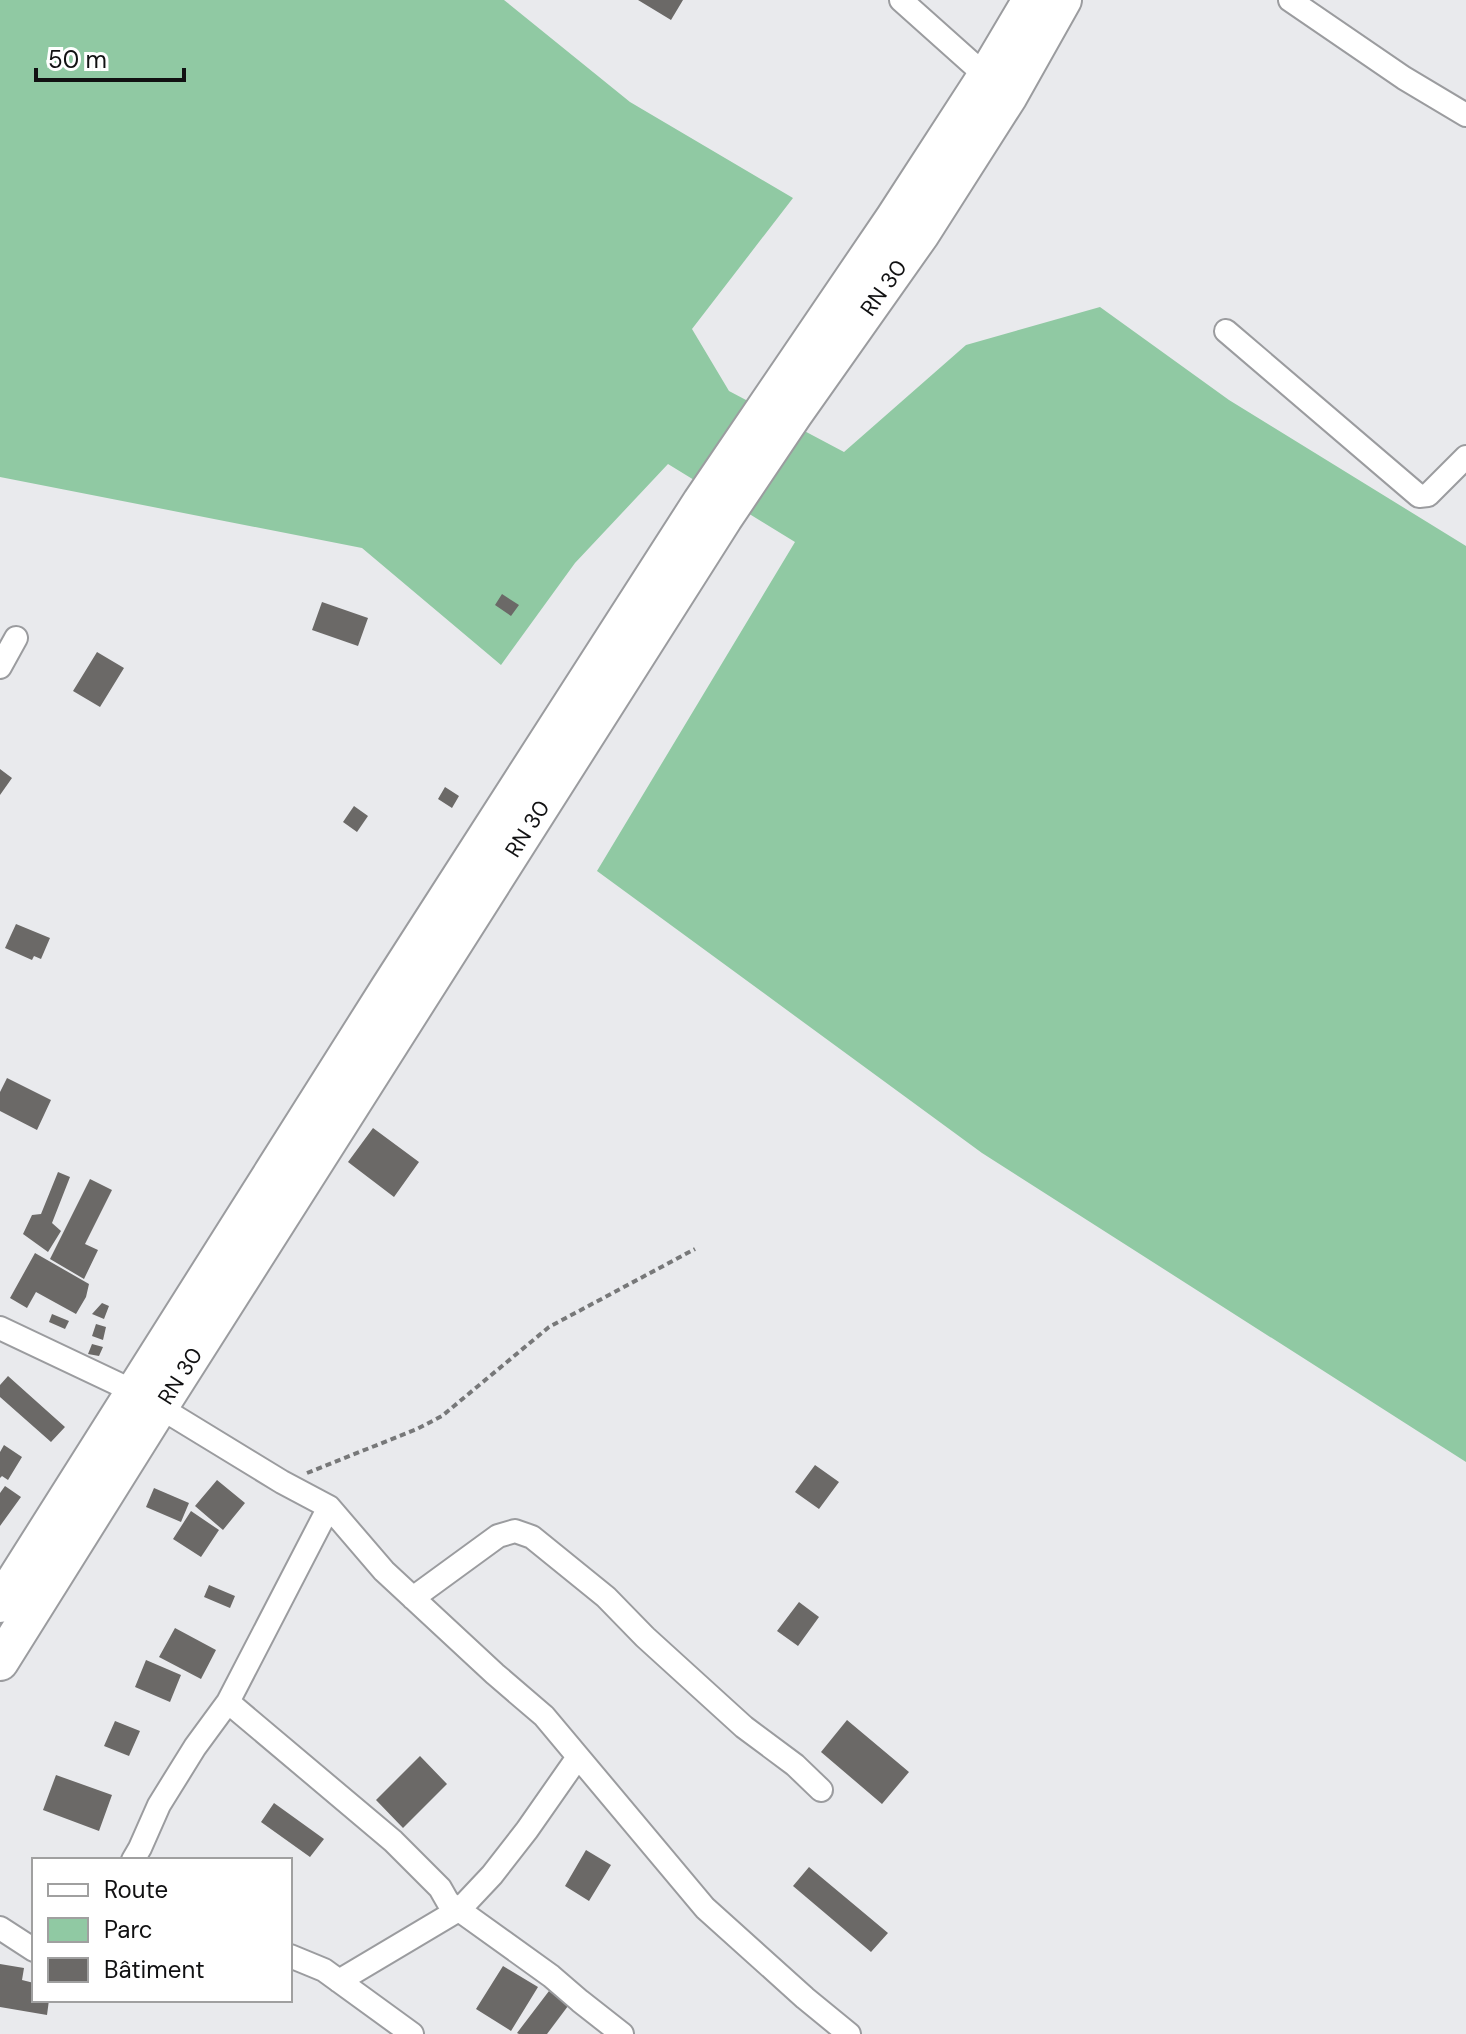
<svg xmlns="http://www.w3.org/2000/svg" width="1466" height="2034" viewBox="0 0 1466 2034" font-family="'DM Sans',sans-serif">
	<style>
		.green { fill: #90c9a3 }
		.building { fill: #6b6967 }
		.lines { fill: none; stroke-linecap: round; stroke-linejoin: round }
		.street-casing { stroke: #9b9c9f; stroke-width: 26 }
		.primary-casing { stroke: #9b9c9f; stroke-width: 40 }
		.path { stroke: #777879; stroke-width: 4; stroke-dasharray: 6 4; stroke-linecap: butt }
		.street { stroke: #fff; stroke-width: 22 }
		.primary { stroke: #fff; stroke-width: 36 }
		.labels { text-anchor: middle; stroke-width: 6; stroke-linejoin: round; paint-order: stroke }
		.street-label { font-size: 22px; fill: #111112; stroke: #fff }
	</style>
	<rect width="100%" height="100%" fill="#e9eaed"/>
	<path class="green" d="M 0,0 L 504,0 L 630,102 L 793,198 L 692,329 L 729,391 L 844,452 L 966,345 L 1100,307 L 1229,400 L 1466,546 L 1466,1462 L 982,1153 L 597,871 L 795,542 L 668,464 L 575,563 L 501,665 L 362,548 L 0,477 Z"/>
	<path class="building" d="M 638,0 L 683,0 L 671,20 Z
		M 502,594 L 519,605 L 511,616 L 495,605 Z
		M 322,602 L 368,618 L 358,646 L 312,630 Z
		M 97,652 L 124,668 L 100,707 L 73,691 Z
		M 0,769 L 12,778 L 0,795 Z
		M 445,787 L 459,796 L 452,808 L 438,799 Z
		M 354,806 L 368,816 L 357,832 L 343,822 Z
		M 16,924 L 50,938 L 41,959 L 34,956 L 32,960 L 5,948 Z
		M 7,1078 L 51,1100 L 37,1130 L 0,1111 L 0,1092 Z
		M 373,1128 L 419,1162 L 394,1197 L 348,1162 Z
		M 58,1172 L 70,1177 L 52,1223 L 61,1231 L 48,1252 L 23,1234 L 32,1215 L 41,1214 Z
		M 90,1179 L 112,1190 L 85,1244 L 98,1250 L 84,1279 L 50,1259 Z
		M 35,1253 L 89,1284 L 86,1297 L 76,1314 L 36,1292 L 27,1308 L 10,1298 Z
		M 102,1303 L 109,1306 L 104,1319 L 92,1314 Z
		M 52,1314 L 69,1321 L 65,1329 L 49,1322 Z
		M 96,1324 L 106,1327 L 103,1340 L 92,1336 Z
		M 92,1344 L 103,1347 L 99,1356 L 88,1354 Z
		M 8,1376 L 65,1427 L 51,1442 L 0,1397 L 0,1385 Z
		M 4,1445 L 22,1457 L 8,1480 L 2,1476 L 0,1478 L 0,1452 Z
		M 815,1465 L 839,1482 L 819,1509 L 795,1492 Z
		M 217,1480 L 245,1503 L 223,1530 L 195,1506 Z
		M 5,1486 L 21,1497 L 0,1526 L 0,1493 Z
		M 154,1488 L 189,1503 L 181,1522 L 146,1507 Z
		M 191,1511 L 219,1530 L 201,1557 L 173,1539 Z
		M 209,1585 L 235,1596 L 230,1608 L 204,1597 Z
		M 799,1602 L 819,1617 L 798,1646 L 777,1631 Z
		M 175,1628 L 216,1650 L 201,1679 L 159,1657 Z
		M 146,1660 L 181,1675 L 170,1702 L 135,1687 Z
		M 847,1720 L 909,1772 L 882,1804 L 821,1752 Z
		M 115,1721 L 140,1731 L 129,1756 L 104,1746 Z
		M 420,1756 L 447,1784 L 403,1828 L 376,1800 Z
		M 56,1775 L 112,1795 L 99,1831 L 43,1810 Z
		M 274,1803 L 324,1839 L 310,1857 L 261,1822 Z
		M 586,1850 L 611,1865 L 589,1901 L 565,1886 Z
		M 809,1867 L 888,1933 L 871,1952 L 793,1886 Z
		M 0,1964 L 24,1968 L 22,1980 L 34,1983 L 34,2000 L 49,2000 L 47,2015 L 0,2007 Z
		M 503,1966 L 538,1987 L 511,2031 L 476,2009 Z
		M 549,1991 L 568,2006 L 547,2034 L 519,2034 L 517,2033 Z"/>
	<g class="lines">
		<g class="street-casing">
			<path id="street" d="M 901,0 L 986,76
				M 1290,0 L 1404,78 L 1466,115
				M 1226,331 L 1419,496 L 1428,495 L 1466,457
				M 0,667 L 16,638
				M 0,1328 L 133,1391 L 282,1482 L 329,1507 L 384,1571 L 495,1674 L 544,1716 L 705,1908 L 805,1998 L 849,2034
				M 413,1598 L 498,1536 L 515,1531 L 532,1537 L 606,1597 L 645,1637 L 744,1727 L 795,1765 L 821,1790
				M 228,1702 L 393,1841 L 440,1888 L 448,1902 L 551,1976 L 580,2001 L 622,2034
				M 133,1860 L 140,1848 L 159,1805 L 195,1747 L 228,1702 L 329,1507
				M 0,1928 L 34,1950
				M 290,1956 L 324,1970 L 412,2034
				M 339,1981 L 460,1909 L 492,1875 L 527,1830 L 578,1757"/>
		</g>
		<g class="primary-casing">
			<g id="primary">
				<path d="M 0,1604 L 389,988 L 701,502 L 894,218 L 986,76 L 1031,0"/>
				<path id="s1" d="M 0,1662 L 159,1408 L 724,518 L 794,414 L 921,234 L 1009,96 L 1063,0"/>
			</g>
		</g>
		<path class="path" d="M 307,1473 L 417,1429 L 442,1416 L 549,1327 L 695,1249"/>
		<use href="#street" class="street"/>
		<use href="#primary" class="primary"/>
	</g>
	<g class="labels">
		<g class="street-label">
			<text dy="8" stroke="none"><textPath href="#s1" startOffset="1634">RN 30</textPath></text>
			<text dy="8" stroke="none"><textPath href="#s1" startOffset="986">RN 30</textPath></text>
			<text dy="8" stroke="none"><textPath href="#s1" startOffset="338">RN 30</textPath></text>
		</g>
	</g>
	<rect x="32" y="1858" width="260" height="144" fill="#ffffff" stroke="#a0a0a0" stroke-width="2"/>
	<rect x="48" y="1884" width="40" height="12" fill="#ffffff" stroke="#a0a0a0" stroke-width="2"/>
	<text x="104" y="1898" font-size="24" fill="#111112">Route</text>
	<rect x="48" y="1918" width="40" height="24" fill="#90c9a3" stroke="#a0a0a0" stroke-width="2"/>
	<text x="104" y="1938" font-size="24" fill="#111112">Parc</text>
	<rect x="48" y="1958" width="40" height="24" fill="#6b6967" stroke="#a0a0a0" stroke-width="2"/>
	<text x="104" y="1978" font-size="24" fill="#111112">Bâtiment</text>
	<path d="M36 68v12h148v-12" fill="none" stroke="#111112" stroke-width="4"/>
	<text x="48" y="68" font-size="24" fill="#111112" stroke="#ffffff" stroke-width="6" paint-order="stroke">50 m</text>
</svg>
